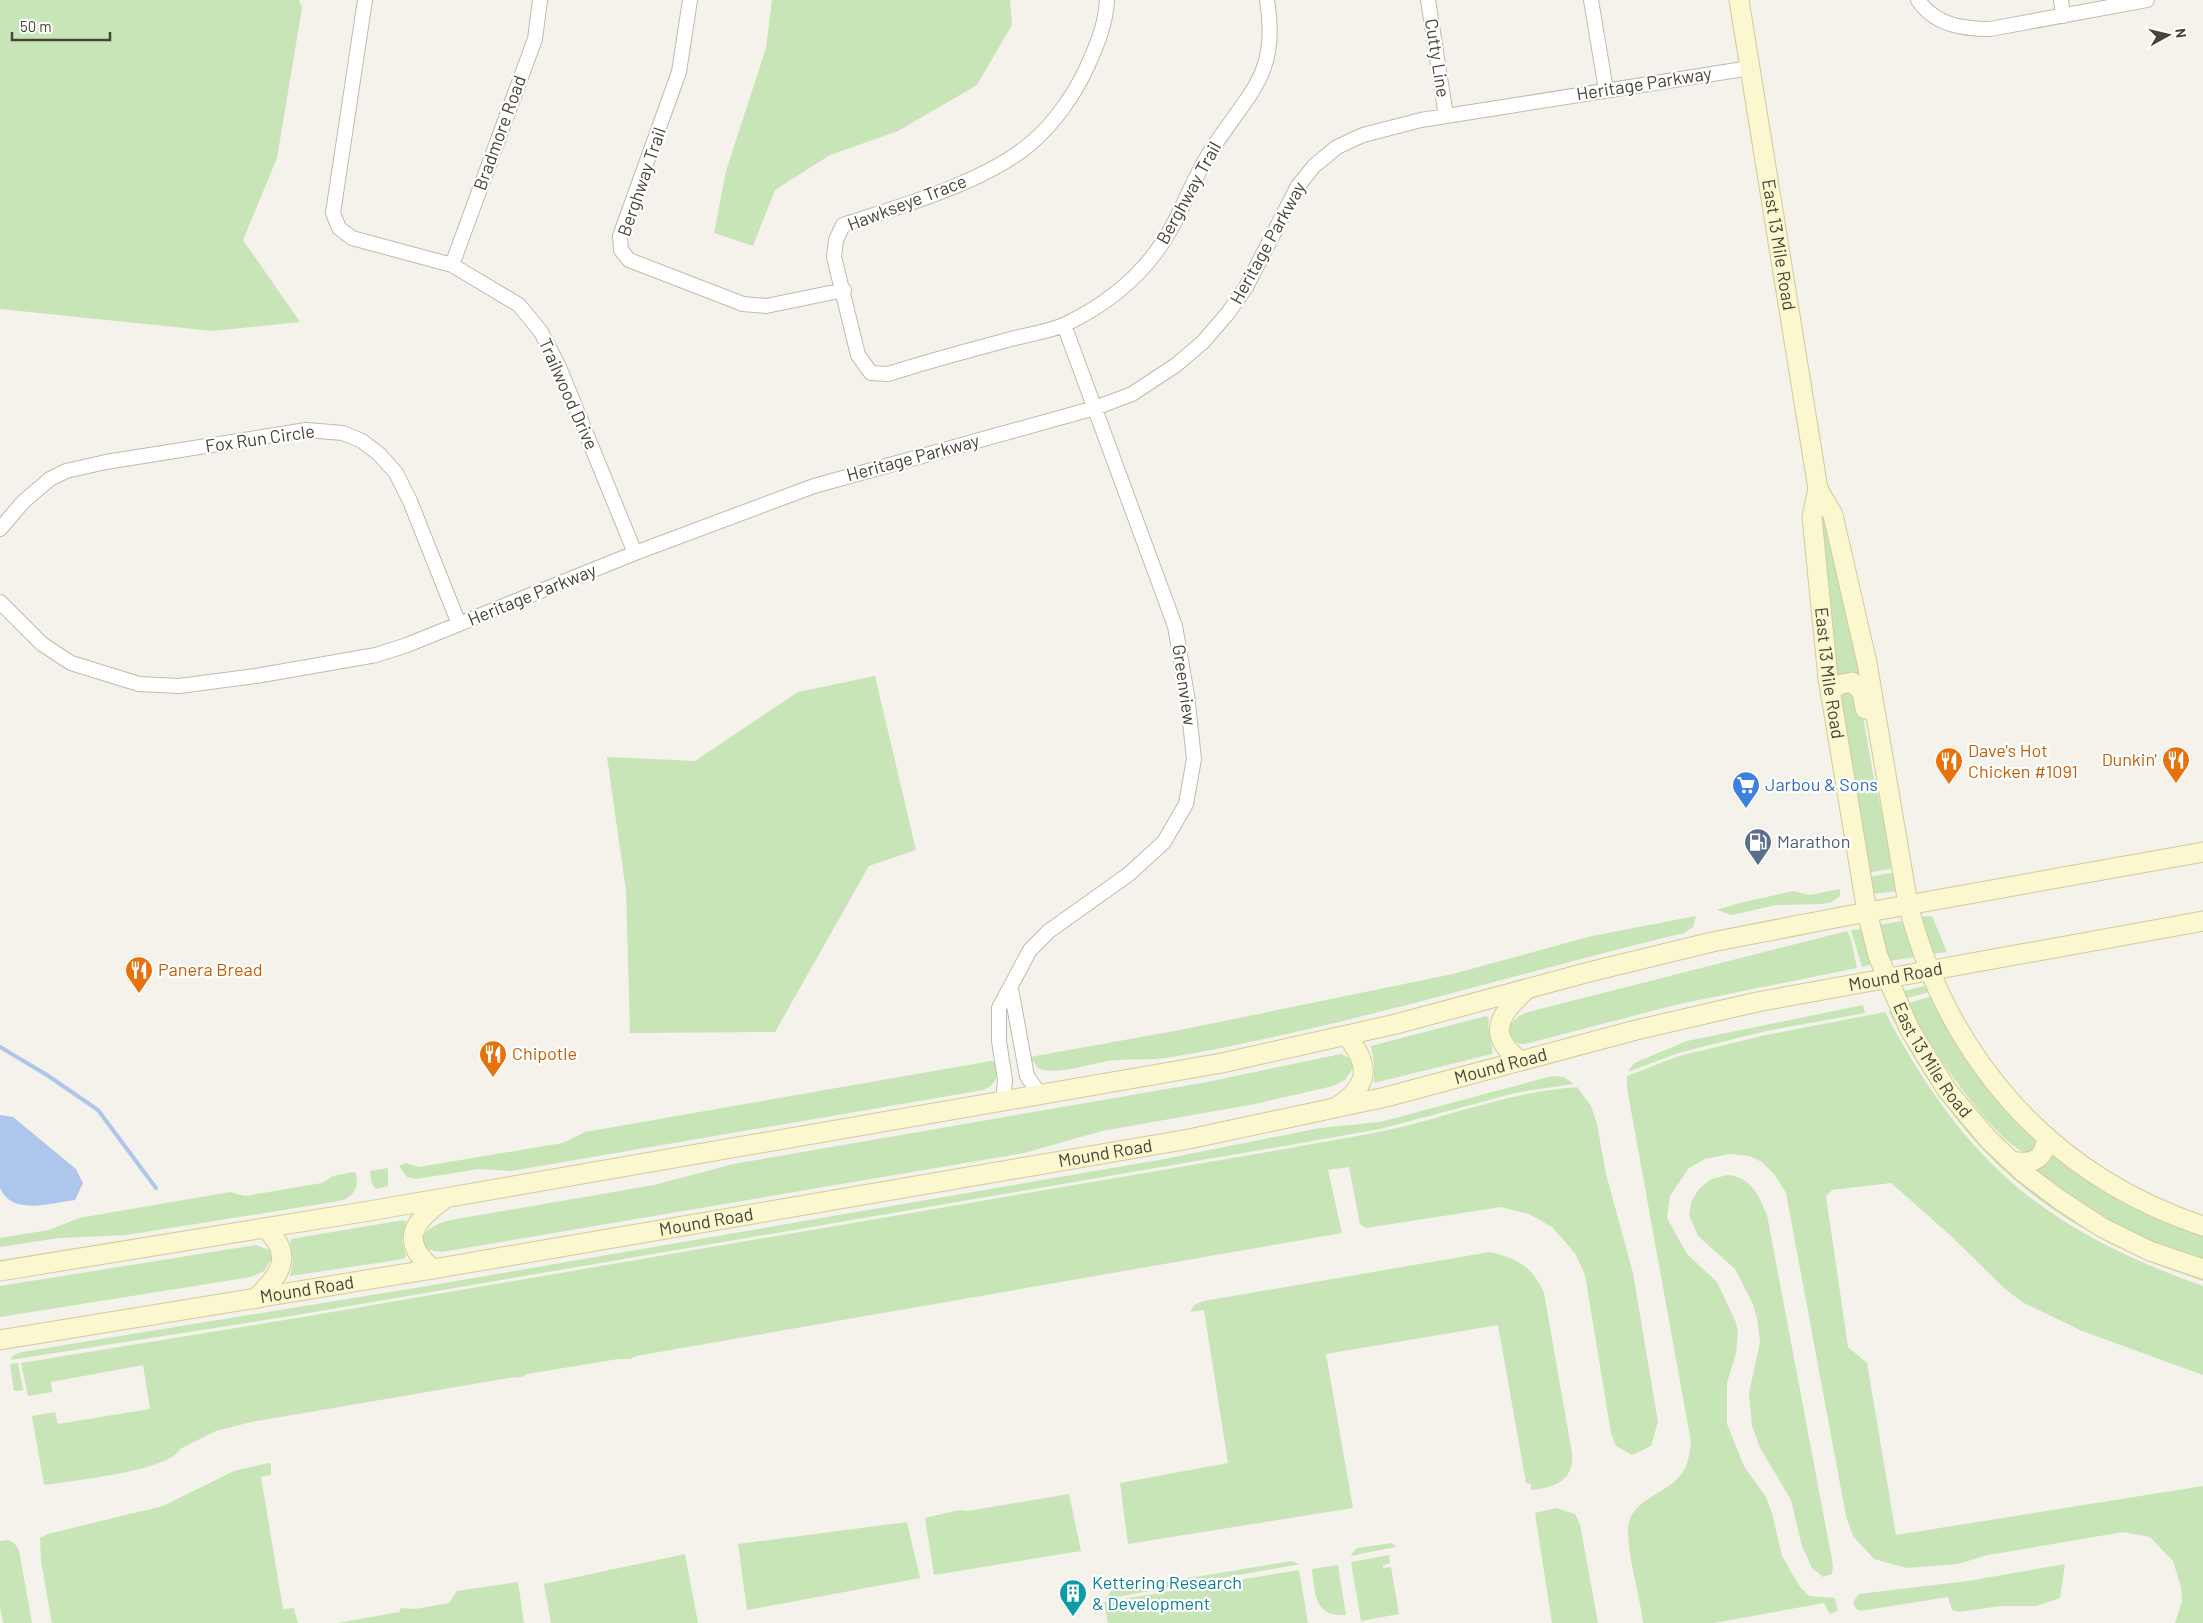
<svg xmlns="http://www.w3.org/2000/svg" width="2203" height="1623" viewBox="0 0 2203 1623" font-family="Barlow,sans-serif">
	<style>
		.green { fill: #c8e5b7 }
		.water { fill: #acc7eb }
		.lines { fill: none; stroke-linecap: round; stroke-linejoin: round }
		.stream { stroke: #acc7eb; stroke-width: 4 }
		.street-casing { stroke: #bfbcad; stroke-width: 16 }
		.secondary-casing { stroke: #d0cb9d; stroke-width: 21 }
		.street { stroke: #fff; stroke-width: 14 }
		.secondary { stroke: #fbf7ce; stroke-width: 19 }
		.labels { text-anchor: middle; stroke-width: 4.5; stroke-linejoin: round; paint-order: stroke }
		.street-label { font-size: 18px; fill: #474439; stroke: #fff }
		.food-label { font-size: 18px; fill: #c56008; stroke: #fff; text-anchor: start }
		.shop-label { font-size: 18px; fill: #366cbe; stroke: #fff; text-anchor: start }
		.service-label { font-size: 18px; fill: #4e5e75; stroke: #fff; text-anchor: start }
		.culture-label { font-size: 18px; fill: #0d838f; stroke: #fff; text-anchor: start }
	</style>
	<rect width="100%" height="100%" fill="#f4f2ea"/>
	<path class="green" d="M 0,0 L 299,0 L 302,8 L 277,158 L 243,240 L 300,322 L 213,331 L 0,309 Z
		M 772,0 L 1010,0 L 1012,25 L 977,85 L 898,131 L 830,155 L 775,190 L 753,246 L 714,233 L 726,171 L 766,48 Z
		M 1822,516 L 1826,518 L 1860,674 L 1836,674 Z
		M 875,676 L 916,850 L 869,866 L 775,1032 L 630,1033 L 626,891 L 607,757 L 695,761 L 798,692 Z
		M 1847,690 L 1860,699 L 1873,774 L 1895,868 L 1868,873 L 1839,699 Z
		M 1896,872 L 1897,891 L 1873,894 L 1869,877 Z
		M 1840,889 L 1840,896 L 1832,902 L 1823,904 L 1776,905 L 1732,915 L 1717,910 L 1736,904 L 1793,891 L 1810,895 Z
		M 1696,916 L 1693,927 L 1684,933 C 1513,974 1346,1027 1172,1057 C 1151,1061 1129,1058 1108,1061 C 1090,1064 1054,1076 1038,1068 L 1030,1057 L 1180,1030 L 1453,974 L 1592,936 Z
		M 1932,916 L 1947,952 L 1932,954 L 1921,917 Z
		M 1901,921 L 1905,923 L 1915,957 L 1889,961 L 1879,925 Z
		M 1862,929 L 1872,964 L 1862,967 L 1851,930 Z
		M 1847,931 L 1851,939 L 1857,968 L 1679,1004 L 1525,1044 L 1519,1044 L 1510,1037 L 1510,1025 L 1519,1016 L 1528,1012 Z
		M 1925,986 L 1930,992 L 1904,999 L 1903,991 Z
		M 1932,996 L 1940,1014 L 2036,1137 L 2037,1147 L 2030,1154 C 1998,1150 1922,1035 1906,1004 Z
		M 1863,1005 L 1865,1013 L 1766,1031 L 1678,1053 L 1628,1072 L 1633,1064 L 1639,1061 L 1687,1041 Z
		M 1891,1009 L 1996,1157 L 2203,1277 L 2203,1281 C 2050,1230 1962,1155 1889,1012 Z
		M 1885,1012 C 1964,1162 2044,1230 2203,1286 L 2203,1375 L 2082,1331 L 2022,1302 L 2004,1288 L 1950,1235 L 1891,1183 L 1832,1190 L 1826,1196 L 1848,1347 L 1867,1363 L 1896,1535 L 2203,1486 L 2203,1623 L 2175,1623 L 2182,1601 L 2181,1587 L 2173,1561 L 2150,1537 L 2123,1532 L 1988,1555 L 1958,1564 L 1907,1568 L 1874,1559 L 1853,1536 L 1846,1516 L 1786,1193 L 1775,1175 L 1762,1162 L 1749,1156 L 1729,1154 L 1705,1159 L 1689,1168 L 1670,1196 L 1667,1218 L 1687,1254 L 1717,1282 L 1735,1320 L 1738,1331 L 1736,1353 L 1727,1383 L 1727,1424 L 1744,1466 L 1766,1497 L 1772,1513 L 1782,1556 L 1800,1587 L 1809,1596 L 1835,1598 L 1838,1611 L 1830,1614 L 1824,1603 L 1714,1623 L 1643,1623 C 1640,1594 1628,1560 1628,1531 C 1628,1496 1673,1495 1685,1468 C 1689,1460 1690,1450 1691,1442 L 1627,1088 L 1627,1076 L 1679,1056 L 1766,1035 Z
		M 1486,1016 L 1489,1018 C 1486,1033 1494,1045 1492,1054 L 1374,1083 L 1374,1063 L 1371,1046 Z
		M 1341,1054 L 1351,1059 L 1353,1068 L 1345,1080 L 1333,1086 L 1255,1104 L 1102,1131 L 1024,1153 L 442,1252 L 428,1250 C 413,1232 438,1223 451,1220 L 654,1185 L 733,1164 L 1207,1082 Z
		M 991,1061 L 996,1063 C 998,1076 997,1085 983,1090 L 511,1171 L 479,1169 L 416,1179 L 407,1177 L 399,1166 L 406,1163 L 419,1167 L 563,1143 L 585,1132 Z
		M 1552,1076 L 1564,1077 L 1574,1084 L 1519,1092 L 1380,1129 L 1284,1146 L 297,1315 L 10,1360 L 14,1355 L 22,1352 L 433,1285 L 1159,1160 L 1320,1128 L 1380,1122 Z
		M 1577,1087 L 1591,1106 L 1597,1124 L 1606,1174 L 1633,1273 L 1658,1422 L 1651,1446 L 1632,1455 L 1616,1446 L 1611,1433 L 1585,1275 L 1575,1253 L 1552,1227 L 1529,1214 L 1501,1207 L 1366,1228 L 1360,1224 L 1349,1167 L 1328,1170 L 1342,1233 L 636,1356 L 630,1359 L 618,1359 L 527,1374 L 522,1377 L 509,1378 L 251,1422 L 216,1431 L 180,1449 C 169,1471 71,1481 44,1485 L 32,1416 L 55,1412 L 58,1424 L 150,1409 L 143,1365 L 51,1382 L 52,1392 L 28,1396 L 21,1363 L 297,1318 L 1285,1149 C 1325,1141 1365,1136 1405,1126 C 1461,1112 1518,1091 1577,1087 Z
		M 2052,1155 L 2055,1155 L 2203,1232 L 2203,1263 L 2178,1254 L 2094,1214 L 2036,1171 Z
		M 388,1168 L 388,1186 L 376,1189 L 372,1184 L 370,1171 Z
		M 353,1172 L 356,1173 C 359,1188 354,1197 339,1201 L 127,1235 L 59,1238 L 0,1247 L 0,1238 L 49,1230 L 79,1218 L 230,1192 L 245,1196 L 322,1183 L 333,1176 Z
		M 1728,1175 C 1752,1178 1758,1194 1767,1215 L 1833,1565 L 1832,1574 L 1823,1577 L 1812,1568 L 1802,1546 L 1791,1500 L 1760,1448 L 1752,1426 L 1749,1393 L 1760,1342 L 1757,1318 L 1753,1304 L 1735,1269 L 1698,1236 L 1689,1215 L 1692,1200 L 1699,1189 L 1711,1179 Z
		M 404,1220 L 406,1222 L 402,1241 L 406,1256 L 404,1259 L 290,1276 L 293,1261 L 290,1243 L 291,1239 Z
		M 256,1245 L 269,1250 L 272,1258 L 264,1271 L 251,1277 L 0,1317 L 0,1286 Z
		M 1490,1252 C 1518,1259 1532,1266 1544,1293 L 1572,1453 C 1574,1482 1554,1487 1531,1490 L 1531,1484 L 1526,1483 L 1498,1325 L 1326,1354 L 1353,1508 L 1128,1544 L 1120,1483 L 1228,1463 L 1204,1310 L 1190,1312 L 1194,1305 L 1204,1301 Z
		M 18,1363 L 23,1390 L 14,1391 L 10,1364 Z
		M 268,1463 L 271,1464 L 271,1475 L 261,1477 L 283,1609 L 294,1608 L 298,1623 L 52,1623 L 41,1561 L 40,1538 L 48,1534 L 163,1506 L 234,1471 Z
		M 1069,1494 L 1081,1551 L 934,1575 L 925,1518 L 959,1510 L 968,1511 Z
		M 1556,1508 L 1575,1514 L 1580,1524 L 1598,1623 L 1552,1623 L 1535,1513 Z
		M 907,1522 L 920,1578 L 747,1610 L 738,1544 Z
		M 8,1540 L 14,1543 L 19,1550 L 32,1623 L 3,1623 L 0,1607 L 0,1541 Z
		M 1392,1543 L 1396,1546 L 1395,1547 L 1350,1556 L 1357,1548 Z
		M 685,1554 L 698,1623 L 551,1623 L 544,1584 Z
		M 1389,1555 L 1390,1563 L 1383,1565 L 1383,1568 L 1391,1567 L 1399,1614 L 1361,1621 L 1351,1562 Z
		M 1291,1561 L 1300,1564 L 1105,1599 L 1111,1591 Z
		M 2065,1564 L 2060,1598 L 2036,1606 L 2000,1606 L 1958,1612 L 1952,1610 L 1948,1597 L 1860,1611 L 1856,1609 L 1853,1602 L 1859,1594 L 1968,1581 Z
		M 1338,1565 L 1346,1615 C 1314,1617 1315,1594 1312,1569 Z
		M 1299,1570 L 1308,1623 L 1108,1623 L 1104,1602 Z
		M 518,1582 L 524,1623 L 338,1623 L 399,1612 L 401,1608 L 415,1609 L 449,1603 L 457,1591 Z"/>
	<path class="water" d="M 0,1115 L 13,1117 L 76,1169 L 83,1183 L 75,1200 C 50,1203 12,1216 0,1188 Z"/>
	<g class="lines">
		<path class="stream" d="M 0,1047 L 47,1075 L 98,1110 L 156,1188"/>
		<g class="street-casing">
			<path id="street" d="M 365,0 L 333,213 L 339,228 L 352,238 L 452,265 L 519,305 L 541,332 L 559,367 L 635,553
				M 690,0 L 679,72 L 620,236 L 621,250 L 629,260 L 743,304 L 766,306 L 844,290
				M 1107,0 C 1106,23 1097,45 1088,65 C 1075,94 1054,124 1030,144 C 984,183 900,206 843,225 L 836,240 L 834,257 L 858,355 L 871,373 L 888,374 C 928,361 970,350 1011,339 C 1029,334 1049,332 1066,324 C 1101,307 1133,283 1156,252 C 1181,219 1191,179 1214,146 C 1251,90 1279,73 1267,0
				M 1428,0 L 1446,116
				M 1591,0 L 1606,90
				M 1918,0 C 1935,25 1962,29 1990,29 L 2147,0
				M 2061,0 L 2063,16
				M 452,265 L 535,39 L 540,0
				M 0,529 L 24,501 L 50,479 L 66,471 L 106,462 L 306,430 L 343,433 L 362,441 L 379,454 L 396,473 L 410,501 L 459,624
				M 0,602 L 42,644 L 71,663 L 139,684 L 179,686 L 256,676 L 376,655 L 407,645 L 635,553 L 814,486 L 1095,408 L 1132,394 L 1176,365 L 1203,342 L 1228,313 L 1246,287 L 1298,186 L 1314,166 L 1337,147 L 1363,135 L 1421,120 L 1750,68
				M 1011,989 L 1027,1076 L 1041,1096
				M 1003,1102 L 1005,1080 L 999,1041 L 999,1008 L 1030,950 L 1049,931 L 1129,874 L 1164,842 L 1186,804 L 1194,759 L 1187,695 L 1175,626 L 1064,325"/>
		</g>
		<g class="secondary-casing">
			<g id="secondary">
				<path id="s1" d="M 1739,0 L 1818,489 L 1812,517 L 1828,678 L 1867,912 L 1878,956 L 1910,1030 L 1947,1090 L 1988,1139 L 2024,1173 L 2060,1200 L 2103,1228 L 2150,1251 L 2203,1269"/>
				<path d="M 1818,489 L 1833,515 L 1867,663 L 1908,904 C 1948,1059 2050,1175 2203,1226"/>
				<path d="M 1831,691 L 1838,685 L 1852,682 L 1862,692 L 1865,709"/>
				<path d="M 1521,1061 C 1486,1036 1498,1015 1526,990"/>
				<path d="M 1338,1106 C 1370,1085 1370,1065 1347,1036"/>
				<path d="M 2011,1161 C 2032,1165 2046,1160 2046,1136"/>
				<path d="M 433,1269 C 399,1241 413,1222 443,1200"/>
				<path d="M 0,1271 L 369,1211 L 1222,1063 L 1396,1024 L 1589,972 L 1712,942 L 1846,916 L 2203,852"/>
				<path d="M 255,1299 C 279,1276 296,1256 265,1228"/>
				<path id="s2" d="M 0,1340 L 433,1269 L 1189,1139 L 1386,1097 L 1636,1030 L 1757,1002 L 2203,921"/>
			</g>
		</g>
		<use href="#street" class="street"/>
		<use href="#secondary" class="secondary"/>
	</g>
	<defs>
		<g id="restaurant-pin" transform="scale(1.4375)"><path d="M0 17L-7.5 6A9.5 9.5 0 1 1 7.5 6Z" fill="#e8710a" stroke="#fff"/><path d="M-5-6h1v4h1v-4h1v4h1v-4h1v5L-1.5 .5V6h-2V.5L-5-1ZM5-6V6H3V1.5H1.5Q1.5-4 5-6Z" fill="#fff"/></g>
		<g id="supermarket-pin" transform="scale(1.4375)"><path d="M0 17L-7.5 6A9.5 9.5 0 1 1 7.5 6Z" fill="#3f7fe0" stroke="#fff"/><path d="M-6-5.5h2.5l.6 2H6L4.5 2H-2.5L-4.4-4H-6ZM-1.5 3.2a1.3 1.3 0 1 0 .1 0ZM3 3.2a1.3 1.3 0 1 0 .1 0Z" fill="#fff"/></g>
		<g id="fuel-pin" transform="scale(1.4375)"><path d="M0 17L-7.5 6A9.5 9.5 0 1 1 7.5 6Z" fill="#5c6f8a" stroke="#fff"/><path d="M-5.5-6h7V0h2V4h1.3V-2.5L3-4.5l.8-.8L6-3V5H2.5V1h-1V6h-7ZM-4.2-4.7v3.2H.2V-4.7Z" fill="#fff"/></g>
		<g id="building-pin" transform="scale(1.4375)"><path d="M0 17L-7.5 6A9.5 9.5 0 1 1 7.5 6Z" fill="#0f9aa8" stroke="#fff"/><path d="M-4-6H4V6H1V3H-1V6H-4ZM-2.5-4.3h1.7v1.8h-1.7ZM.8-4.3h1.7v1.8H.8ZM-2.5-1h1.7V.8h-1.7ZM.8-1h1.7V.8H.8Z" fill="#fff"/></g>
	</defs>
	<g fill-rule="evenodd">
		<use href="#restaurant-pin" x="2176" y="760"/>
		<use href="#restaurant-pin" x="1949" y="761"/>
		<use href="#supermarket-pin" x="1746" y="785"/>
		<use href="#fuel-pin" x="1758" y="842"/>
		<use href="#restaurant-pin" x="139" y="970"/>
		<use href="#restaurant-pin" x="493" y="1054"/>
		<use href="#building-pin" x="1073" y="1593"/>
	</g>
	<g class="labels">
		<g class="street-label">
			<text transform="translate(1437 58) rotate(81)" y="6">Cutty Line</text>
			<text transform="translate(1644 84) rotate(-9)" y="6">Heritage Parkway</text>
			<text transform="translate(500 133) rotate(-70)" y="6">Bradmore Road</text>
			<text transform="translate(642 182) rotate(-71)" y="6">Berghway Trail</text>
			<text transform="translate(1189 193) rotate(-61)" y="6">Berghway Trail</text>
			<text transform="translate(907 203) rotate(-21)" y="6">Hawkseye Trace</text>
			<text transform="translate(1268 243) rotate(-61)" y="6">Heritage Parkway</text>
			<text dy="6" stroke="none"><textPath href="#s1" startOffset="248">East 13 Mile Road</textPath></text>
			<text transform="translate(568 394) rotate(66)" y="6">Trailwood Drive</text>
			<text transform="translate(260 439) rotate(-8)" y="6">Fox Run Circle</text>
			<text transform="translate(913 458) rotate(-15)" y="6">Heritage Parkway</text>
			<text transform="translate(532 595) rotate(-22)" y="6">Heritage Parkway</text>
			<text dy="6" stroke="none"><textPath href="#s1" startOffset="681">East 13 Mile Road</textPath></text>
			<text transform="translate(1184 685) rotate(82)" y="6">Greenview</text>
			<text dy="6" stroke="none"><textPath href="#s2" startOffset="1931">Mound Road</textPath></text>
			<text dy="6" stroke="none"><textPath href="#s1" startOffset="1086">East 13 Mile Road</textPath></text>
			<text dy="6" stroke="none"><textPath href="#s2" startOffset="1526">Mound Road</textPath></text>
			<text dy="6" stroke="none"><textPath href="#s2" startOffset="1121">Mound Road</textPath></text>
			<text dy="6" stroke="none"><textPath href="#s2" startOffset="716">Mound Road</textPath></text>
			<text dy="6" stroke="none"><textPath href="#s2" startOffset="311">Mound Road</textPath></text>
		</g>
		<g class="food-label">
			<text x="1968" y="757">Dave's Hot<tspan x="1968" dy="21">Chicken #1091</tspan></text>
			<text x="2157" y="766" text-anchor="end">Dunkin'</text>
			<text x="158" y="976">Panera Bread</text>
			<text x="512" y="1060">Chipotle</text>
		</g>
		<g class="shop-label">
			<text x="1765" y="791">Jarbou &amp; Sons</text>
		</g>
		<g class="service-label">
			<text x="1777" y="848">Marathon</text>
		</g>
		<g class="culture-label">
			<text x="1092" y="1589">Kettering Research<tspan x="1092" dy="21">&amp; Development</tspan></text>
		</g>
	</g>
	<g transform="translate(2168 35) rotate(82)" stroke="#ffffff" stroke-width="4" paint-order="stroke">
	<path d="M0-4L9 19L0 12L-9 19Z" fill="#474439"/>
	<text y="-8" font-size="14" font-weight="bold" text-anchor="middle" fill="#474439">N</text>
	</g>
	<path d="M12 32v8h98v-8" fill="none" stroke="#474439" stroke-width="2.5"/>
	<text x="20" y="32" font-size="15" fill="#474439" stroke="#ffffff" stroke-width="4" paint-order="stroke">50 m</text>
</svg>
